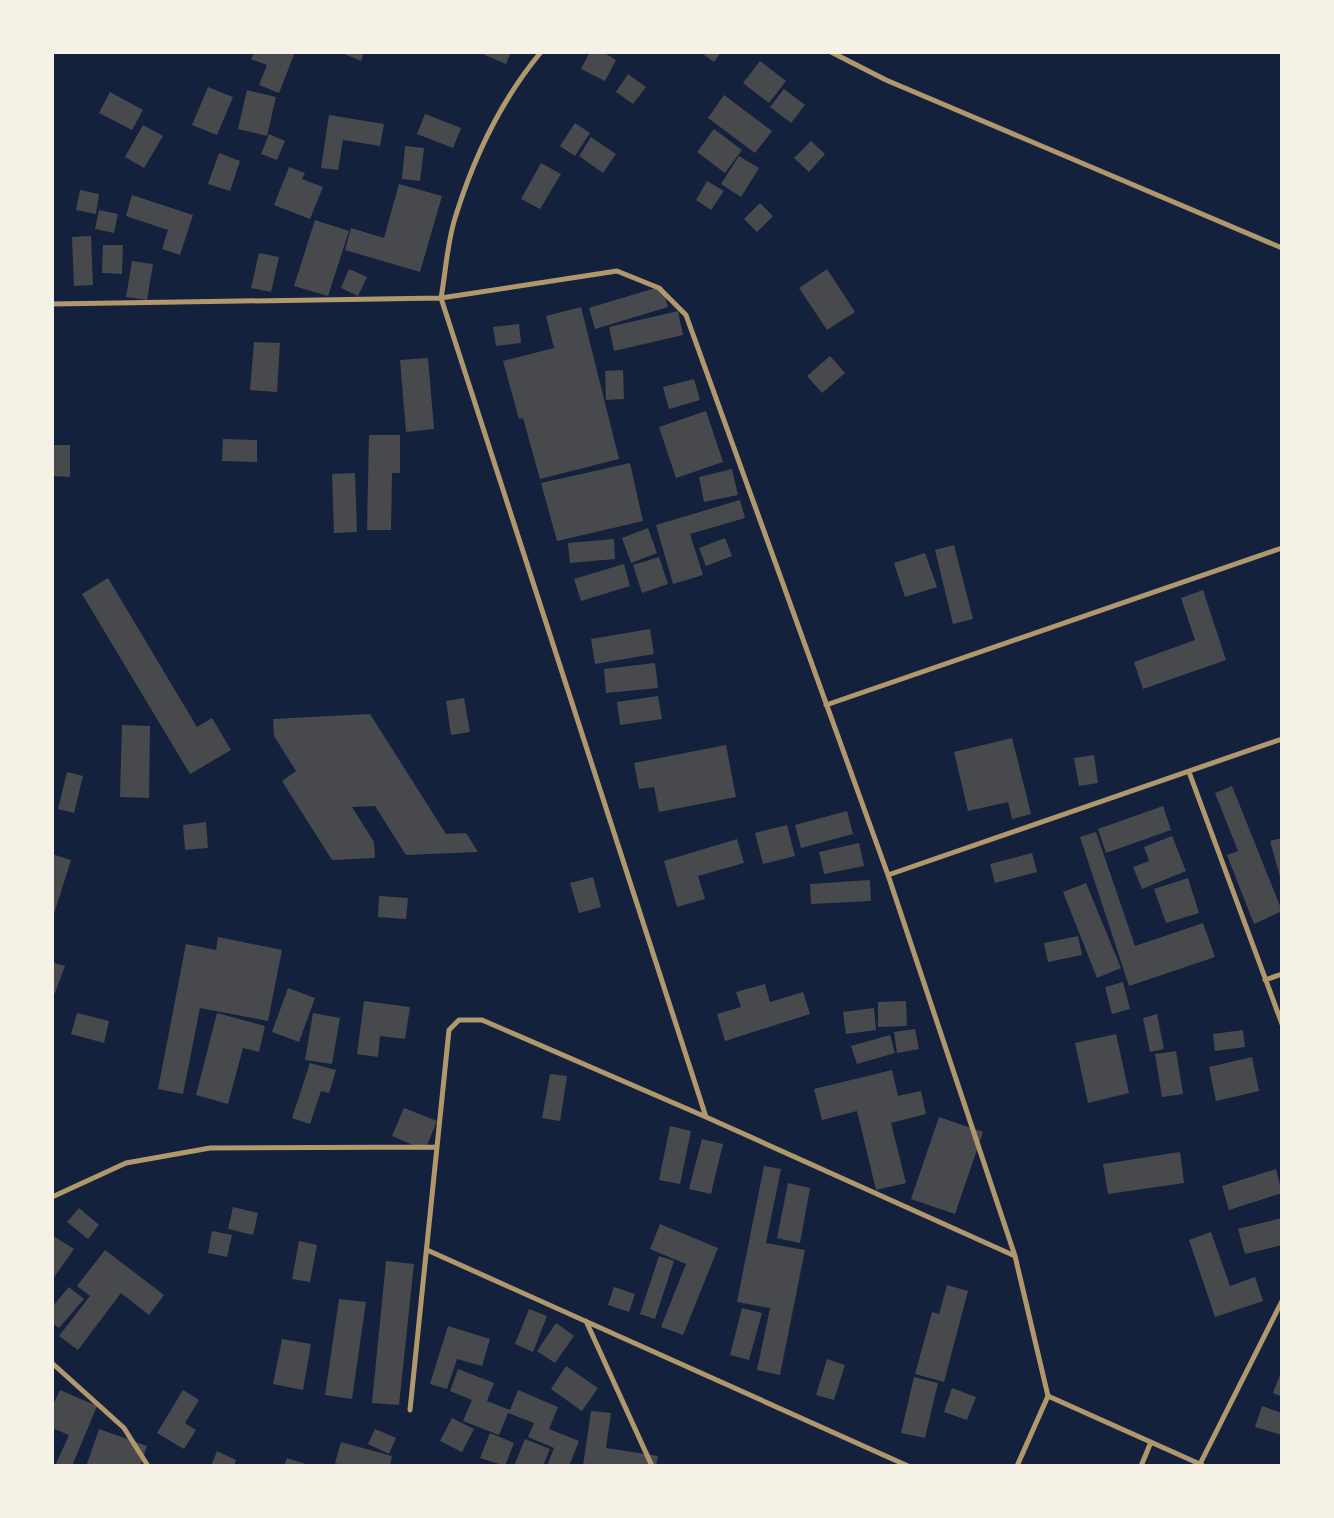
<svg xmlns="http://www.w3.org/2000/svg" width="1334" height="1518" viewBox="0 0 1334 1518" font-family="Barlow,sans-serif">
	<style>
		.building { fill: #48494c }
		.lines { fill: none; stroke-linecap: round; stroke-linejoin: round }
		.minor { stroke: #b1986c; stroke-width: 5 }
	</style>
	<rect width="100%" height="100%" fill="#14213d"/>
	<path class="building" d="M 254,52 L 295,52 L 279,93 L 259,85 L 267,65 L 251,59 Z
		M 340,52 L 364,52 L 361,61 Z
		M 478,52 L 511,52 L 506,64 Z
		M 590,52 L 603,52 L 616,60 L 605,81 L 581,69 Z
		M 700,52 L 721,52 L 714,62 Z
		M 760,61 L 786,81 L 769,103 L 743,83 Z
		M 628,74 L 646,87 L 633,104 L 616,92 Z
		M 208,87 L 233,97 L 217,135 L 192,125 Z
		M 784,89 L 805,105 L 791,123 L 770,107 Z
		M 247,90 L 276,97 L 267,136 L 238,129 Z
		M 110,92 L 143,110 L 132,130 L 99,113 Z
		M 724,95 L 772,131 L 755,153 L 708,118 Z
		M 425,114 L 461,128 L 453,148 L 417,134 Z
		M 329,115 L 384,124 L 380,146 L 343,140 L 338,170 L 321,168 Z
		M 575,123 L 590,133 L 575,156 L 560,146 Z
		M 143,125 L 163,136 L 144,168 L 125,157 Z
		M 714,129 L 742,150 L 725,173 L 697,152 Z
		M 269,134 L 285,141 L 277,160 L 261,154 Z
		M 591,137 L 616,154 L 603,173 L 579,156 Z
		M 811,141 L 825,154 L 809,172 L 794,158 Z
		M 405,146 L 424,148 L 420,181 L 402,179 Z
		M 219,153 L 240,161 L 230,191 L 208,184 Z
		M 739,156 L 759,168 L 741,197 L 721,184 Z
		M 541,163 L 561,174 L 540,209 L 521,199 Z
		M 289,167 L 305,173 L 302,179 L 323,187 L 310,219 L 274,205 Z
		M 707,181 L 724,191 L 711,210 L 696,200 Z
		M 399,184 L 442,196 L 420,272 L 345,250 L 351,228 L 384,238 Z
		M 80,190 L 99,194 L 96,214 L 76,210 Z
		M 132,195 L 193,215 L 180,255 L 162,249 L 168,230 L 126,216 Z
		M 760,203 L 773,216 L 757,232 L 744,219 Z
		M 99,210 L 118,214 L 114,233 L 95,229 Z
		M 315,220 L 349,231 L 328,296 L 294,286 Z
		M 91,236 L 93,285 L 74,286 L 72,237 Z
		M 103,245 L 123,245 L 122,274 L 102,273 Z
		M 259,253 L 279,257 L 271,292 L 251,288 Z
		M 132,261 L 153,264 L 147,300 L 126,297 Z
		M 349,269 L 367,277 L 358,296 L 341,288 Z
		M 827,269 L 855,312 L 827,330 L 799,288 Z
		M 662,286 L 668,307 L 595,329 L 589,308 Z
		M 581,307 L 619,459 L 540,479 L 523,418 L 519,419 L 503,361 L 554,348 L 546,316 Z
		M 678,311 L 683,335 L 614,351 L 609,327 Z
		M 519,324 L 521,343 L 496,346 L 493,327 Z
		M 254,342 L 280,343 L 277,392 L 250,390 Z
		M 830,356 L 845,373 L 822,393 L 807,376 Z
		M 428,358 L 434,429 L 406,432 L 400,360 Z
		M 623,370 L 624,399 L 606,400 L 605,371 Z
		M 694,379 L 700,400 L 669,409 L 663,387 Z
		M 706,411 L 723,462 L 676,478 L 659,427 Z
		M 369,435 L 400,435 L 400,473 L 392,473 L 391,530 L 367,530 Z
		M 223,439 L 257,440 L 257,462 L 222,461 Z
		M 52,445 L 70,445 L 70,477 L 52,476 Z
		M 630,463 L 643,521 L 557,541 L 541,483 Z
		M 732,469 L 738,495 L 704,502 L 699,477 Z
		M 355,473 L 357,532 L 334,533 L 332,474 Z
		M 740,500 L 745,518 L 690,534 L 703,575 L 673,584 L 656,525 Z
		M 648,528 L 657,553 L 631,563 L 622,538 Z
		M 725,538 L 732,556 L 706,566 L 699,548 Z
		M 614,539 L 615,559 L 570,563 L 568,543 Z
		M 954,545 L 973,619 L 953,624 L 935,550 Z
		M 925,553 L 937,587 L 905,597 L 894,563 Z
		M 659,557 L 668,584 L 642,593 L 633,565 Z
		M 624,564 L 630,586 L 581,601 L 574,579 Z
		M 108,578 L 197,727 L 212,718 L 231,750 L 190,774 L 82,594 Z
		M 1203,590 L 1226,660 L 1143,689 L 1134,662 L 1195,640 L 1181,598 Z
		M 650,629 L 654,654 L 595,664 L 591,639 Z
		M 655,663 L 658,688 L 606,693 L 604,669 Z
		M 658,696 L 662,719 L 620,725 L 617,702 Z
		M 464,698 L 470,732 L 451,735 L 446,701 Z
		M 370,714 L 446,834 L 466,833 L 478,852 L 406,855 L 375,806 L 352,807 L 374,842 L 375,858 L 332,860 L 282,781 L 296,771 L 274,736 L 273,719 Z
		M 122,725 L 150,726 L 149,798 L 120,797 Z
		M 1012,738 L 1031,814 L 1012,819 L 1008,802 L 968,811 L 954,752 Z
		M 726,745 L 736,797 L 659,812 L 654,787 L 639,789 L 634,763 Z
		M 1094,755 L 1098,783 L 1079,786 L 1074,758 Z
		M 67,772 L 83,776 L 74,813 L 58,809 Z
		M 1232,786 L 1282,911 L 1254,924 L 1227,855 L 1238,851 L 1215,793 Z
		M 1163,806 L 1171,830 L 1106,853 L 1098,829 Z
		M 847,811 L 853,834 L 801,848 L 795,825 Z
		M 206,822 L 208,848 L 185,850 L 183,825 Z
		M 787,825 L 795,856 L 763,864 L 755,833 Z
		M 1096,832 L 1135,946 L 1203,923 L 1215,957 L 1129,986 L 1080,837 Z
		M 1172,836 L 1186,871 L 1142,889 L 1133,867 L 1149,861 L 1144,847 Z
		M 1282,838 L 1282,880 L 1281,880 L 1270,841 Z
		M 737,839 L 744,863 L 698,876 L 705,899 L 677,907 L 664,861 Z
		M 859,843 L 864,866 L 824,874 L 819,852 Z
		M 1032,853 L 1037,872 L 995,883 L 990,864 Z
		M 52,854 L 71,860 L 53,917 L 52,917 Z
		M 593,877 L 601,907 L 579,913 L 570,883 Z
		M 1188,878 L 1199,913 L 1166,923 L 1154,889 Z
		M 870,880 L 871,901 L 811,904 L 810,884 Z
		M 1086,883 L 1121,968 L 1097,978 L 1063,892 Z
		M 379,896 L 408,898 L 406,919 L 378,917 Z
		M 1078,936 L 1082,955 L 1048,962 L 1044,943 Z
		M 218,937 L 282,950 L 268,1021 L 200,1008 L 183,1094 L 158,1089 L 186,944 L 216,950 Z
		M 52,962 L 65,966 L 53,998 L 52,997 Z
		M 1123,982 L 1130,1009 L 1112,1014 L 1105,987 Z
		M 765,984 L 770,1002 L 803,992 L 810,1014 L 725,1041 L 717,1014 L 741,1007 L 736,992 Z
		M 288,988 L 315,998 L 299,1042 L 272,1032 Z
		M 364,1001 L 410,1007 L 405,1039 L 380,1036 L 378,1057 L 357,1054 Z
		M 906,1001 L 907,1026 L 878,1027 L 878,1002 Z
		M 874,1008 L 876,1030 L 846,1034 L 843,1012 Z
		M 77,1013 L 109,1021 L 104,1043 L 71,1034 Z
		M 217,1013 L 265,1026 L 259,1052 L 243,1048 L 228,1104 L 196,1095 Z
		M 313,1013 L 340,1018 L 332,1064 L 305,1060 Z
		M 1157,1014 L 1164,1049 L 1150,1052 L 1143,1018 Z
		M 915,1029 L 919,1049 L 897,1053 L 894,1032 Z
		M 1243,1030 L 1245,1047 L 1215,1051 L 1213,1034 Z
		M 1116,1034 L 1129,1093 L 1088,1103 L 1075,1043 Z
		M 890,1035 L 895,1053 L 857,1064 L 851,1046 Z
		M 1176,1051 L 1183,1094 L 1162,1097 L 1155,1054 Z
		M 1252,1057 L 1259,1091 L 1216,1101 L 1209,1067 Z
		M 310,1063 L 336,1070 L 329,1093 L 321,1091 L 310,1124 L 292,1118 Z
		M 892,1070 L 898,1096 L 921,1091 L 926,1114 L 891,1123 L 906,1183 L 876,1190 L 857,1111 L 822,1120 L 814,1089 Z
		M 550,1074 L 567,1076 L 560,1121 L 542,1118 Z
		M 404,1108 L 437,1121 L 425,1150 L 392,1136 Z
		M 939,1117 L 983,1132 L 955,1214 L 911,1199 Z
		M 670,1126 L 691,1131 L 680,1184 L 659,1180 Z
		M 702,1139 L 723,1144 L 711,1194 L 689,1189 Z
		M 1180,1152 L 1184,1183 L 1108,1194 L 1103,1164 Z
		M 764,1166 L 781,1169 L 766,1243 L 805,1250 L 780,1375 L 757,1370 L 770,1308 L 737,1302 Z
		M 1276,1169 L 1282,1193 L 1229,1210 L 1222,1186 Z
		M 788,1183 L 810,1188 L 800,1243 L 777,1238 Z
		M 233,1207 L 258,1213 L 253,1235 L 228,1229 Z
		M 79,1208 L 99,1225 L 88,1239 L 67,1222 Z
		M 1282,1218 L 1282,1245 L 1245,1254 L 1238,1229 Z
		M 660,1224 L 718,1248 L 683,1335 L 661,1327 L 686,1264 L 650,1249 Z
		M 212,1231 L 232,1235 L 227,1257 L 208,1253 Z
		M 1211,1232 L 1230,1286 L 1255,1277 L 1263,1301 L 1215,1317 L 1189,1240 Z
		M 52,1235 L 74,1249 L 52,1280 Z
		M 299,1241 L 317,1245 L 310,1282 L 292,1279 Z
		M 105,1250 L 164,1295 L 149,1315 L 121,1293 L 78,1350 L 59,1336 L 90,1296 L 77,1286 Z
		M 659,1256 L 674,1261 L 655,1319 L 640,1314 Z
		M 386,1261 L 414,1264 L 399,1405 L 372,1403 Z
		M 947,1285 L 968,1291 L 944,1382 L 915,1374 L 932,1312 L 939,1314 Z
		M 69,1287 L 84,1299 L 59,1328 L 52,1323 L 52,1307 Z
		M 614,1287 L 635,1294 L 629,1312 L 608,1305 Z
		M 339,1299 L 366,1302 L 352,1399 L 325,1395 Z
		M 742,1308 L 762,1313 L 749,1360 L 730,1355 Z
		M 529,1309 L 547,1316 L 533,1352 L 515,1344 Z
		M 556,1323 L 574,1336 L 555,1363 L 537,1351 Z
		M 448,1326 L 490,1339 L 482,1366 L 457,1359 L 447,1389 L 430,1384 Z
		M 282,1339 L 311,1344 L 303,1390 L 273,1384 Z
		M 827,1359 L 845,1365 L 834,1400 L 816,1395 Z
		M 566,1366 L 598,1388 L 582,1411 L 551,1389 Z
		M 458,1369 L 494,1383 L 487,1401 L 510,1410 L 518,1390 L 558,1407 L 549,1429 L 579,1441 L 569,1466 L 547,1466 L 554,1448 L 528,1437 L 534,1423 L 508,1413 L 499,1435 L 463,1421 L 472,1400 L 450,1391 Z
		M 1281,1372 L 1282,1372 L 1282,1397 L 1273,1393 Z
		M 914,1377 L 938,1383 L 925,1438 L 901,1433 Z
		M 952,1388 L 976,1397 L 967,1420 L 944,1412 Z
		M 60,1390 L 97,1406 L 72,1466 L 55,1466 L 69,1435 L 52,1428 L 52,1407 Z
		M 183,1390 L 199,1400 L 185,1423 L 196,1430 L 184,1449 L 157,1433 Z
		M 1262,1406 L 1282,1413 L 1282,1435 L 1255,1427 Z
		M 591,1411 L 611,1413 L 606,1448 L 658,1456 L 656,1466 L 583,1466 Z
		M 452,1418 L 474,1429 L 462,1452 L 440,1441 Z
		M 99,1429 L 147,1446 L 140,1466 L 87,1464 Z
		M 375,1429 L 396,1438 L 389,1454 L 368,1444 Z
		M 490,1433 L 514,1443 L 505,1466 L 480,1458 Z
		M 525,1439 L 550,1449 L 543,1466 L 514,1466 Z
		M 341,1442 L 392,1456 L 390,1466 L 345,1466 L 335,1463 Z
		M 217,1451 L 236,1460 L 234,1466 L 211,1466 Z
		M 287,1458 L 309,1465 L 309,1466 L 284,1466 Z"/>
	<g class="lines">
		<path class="minor" d="M 541,52 C 502,99 474,157 456,215 C 447,241 446,271 441,298 L 706,1117
			M 831,52 L 886,80 L 1282,248
			M 52,304 L 441,298 L 617,271 L 659,288 L 686,315 L 888,875 L 1015,1256 L 1048,1396 L 1017,1466
			M 826,705 L 1282,548
			M 1189,772 L 1282,1024
			M 888,875 L 1282,739
			M 1265,980 L 1282,974
			M 52,1197 L 126,1163 L 210,1148 L 437,1147
			M 427,1250 L 908,1466
			M 586,1321 L 652,1466
			M 52,1363 L 124,1428 L 148,1466
			M 1048,1396 L 1202,1465
			M 410,1410 L 449,1030 L 459,1020 L 482,1020 L 706,1117 L 1015,1256
			M 1200,1464 L 1282,1301
			M 1141,1466 L 1151,1442"/>
	</g>
	<rect width="1334" height="1518" fill="none" stroke="#f6f1e7" stroke-width="108"/>
</svg>
